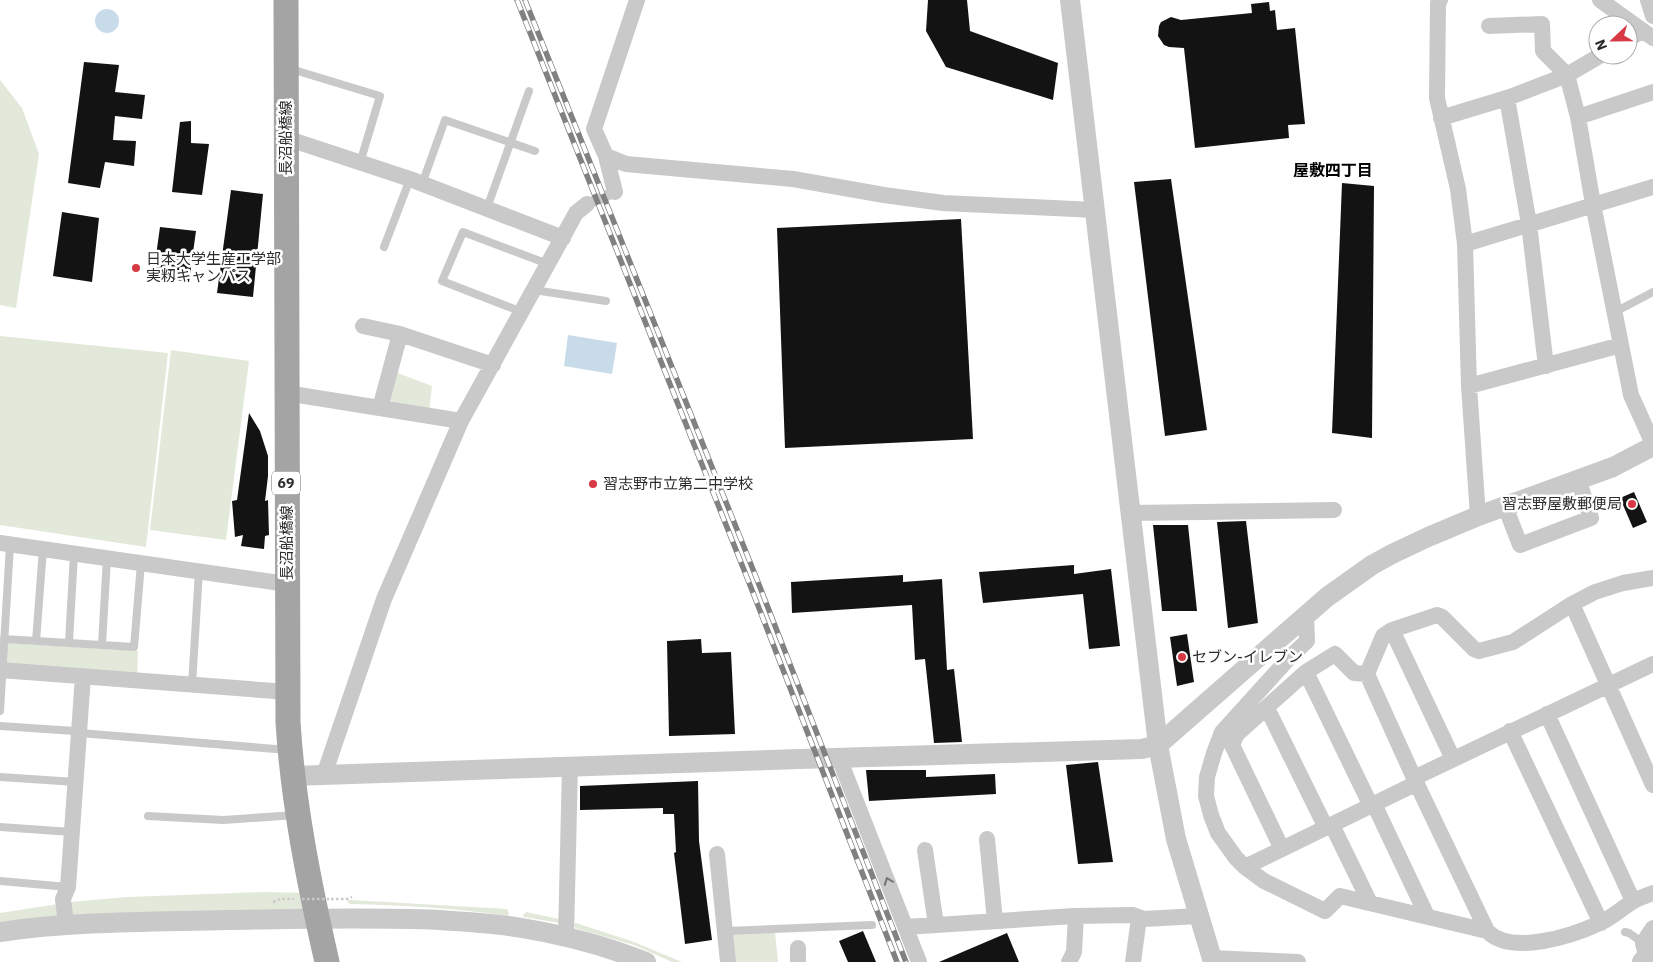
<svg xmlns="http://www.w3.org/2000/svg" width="1653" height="962" viewBox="0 0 1653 962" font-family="'IBM Plex Sans','Noto Sans JP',sans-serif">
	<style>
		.green { fill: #e2e9da }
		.water { fill: #c7dbe8 }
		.building { fill: #131313 }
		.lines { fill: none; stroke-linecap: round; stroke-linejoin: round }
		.path { stroke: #c9c9c9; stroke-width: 2.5; stroke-dasharray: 2.5 2.5; stroke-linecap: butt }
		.service { stroke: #c9c9c9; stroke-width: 8 }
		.pedestrian { stroke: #c9c9c9; stroke-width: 11 }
		.minor { stroke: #c9c9c9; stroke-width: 16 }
		.tertiary { stroke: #c9c9c9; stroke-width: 20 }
		.primary { stroke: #a4a4a4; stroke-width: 25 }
		.rail-casing { stroke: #818181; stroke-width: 5.5 }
		.rail { stroke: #fff; stroke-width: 4; stroke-dasharray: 11; stroke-linecap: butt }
		.path-bridge { stroke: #c9c9c9; stroke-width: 2.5; stroke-dasharray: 2.5 2.5; stroke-linecap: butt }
		.oneway { stroke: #737373 }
		.poi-dot { fill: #d73945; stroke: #fff; stroke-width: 2 }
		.labels { text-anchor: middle; stroke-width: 5; stroke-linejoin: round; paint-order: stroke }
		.shield { fill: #fff; stroke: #6b6b6b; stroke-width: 1 }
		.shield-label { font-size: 14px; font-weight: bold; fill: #2c2c2c }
		.street-label { font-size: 15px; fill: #2c2c2c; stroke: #fff }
		.poi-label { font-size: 15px; fill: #2c2c2c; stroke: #fff; text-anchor: start }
		.neighbourhood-label { font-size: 16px; font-weight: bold; fill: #000; stroke: #fff }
	</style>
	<rect width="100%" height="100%" fill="#fff"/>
	<path class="green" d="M 0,80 L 22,108 L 39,154 L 16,308 L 0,305 Z
		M 0,336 L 168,353 L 146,547 L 0,525 Z
		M 171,350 L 249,361 L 226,540 L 150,530 Z
		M 395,372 L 432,386 L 429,413 L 388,406 Z
		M 7,643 L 138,651 L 137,677 L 7,667 Z
		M 265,892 L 306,893 L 307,913 L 0,927 L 0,913 L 71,902 L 127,897 Z
		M 350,900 L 507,909 L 509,913 L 508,916 C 456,908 403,905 350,904 L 347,901 Z
		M 526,912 L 559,919 L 560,923 L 524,917 L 523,915 Z
		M 576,923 L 634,942 L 682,962 L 672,962 L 634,945 L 575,928 L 574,924 Z
		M 775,932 L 778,962 L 735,962 L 733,934 Z"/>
	<path class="water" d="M95 21a12 12 0 1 1 24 0a12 12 0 1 1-24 0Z
		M 568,335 L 617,343 L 612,374 L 564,366 Z"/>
	<path class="building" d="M 928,0 L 967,0 L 970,31 L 1058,63 L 1053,100 L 946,67 L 926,31 Z
		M 1269,2 L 1270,11 L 1275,10 L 1277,30 L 1295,28 L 1305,124 L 1288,125 L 1289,138 L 1195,148 L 1184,48 L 1169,47 L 1164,45 L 1158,36 L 1159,26 L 1161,22 L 1171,17 L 1181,20 L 1252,13 L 1251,4 Z
		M 84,62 L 119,65 L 115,92 L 145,95 L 142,119 L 115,116 L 113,140 L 136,141 L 134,166 L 105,162 L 100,188 L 68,183 Z
		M 191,121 L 191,143 L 209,144 L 202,195 L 172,192 L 180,122 Z
		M 1171,179 L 1207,430 L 1165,436 L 1134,182 Z
		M 1342,183 L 1374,186 L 1372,438 L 1332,433 Z
		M 231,190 L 263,194 L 253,297 L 217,293 Z
		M 62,212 L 99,218 L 92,282 L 53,276 Z
		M 961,219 L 973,439 L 785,448 L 777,228 Z
		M 160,227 L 196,231 L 189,282 L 153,277 Z
		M 249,413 L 260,431 L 268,456 L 268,476 L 265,501 L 268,500 L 269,535 L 265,536 L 264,549 L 241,546 L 243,535 L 235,537 L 232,501 L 237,500 Z
		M 1634,492 L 1647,522 L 1633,528 L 1620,498 Z
		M 1246,521 L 1258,623 L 1228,628 L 1217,522 Z
		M 1153,525 L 1188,525 L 1197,611 L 1162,611 Z
		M 1074,565 L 1074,574 L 1111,569 L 1120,646 L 1089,649 L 1083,594 L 983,603 L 979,572 Z
		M 903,575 L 903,582 L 942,579 L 947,670 L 954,669 L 962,742 L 934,743 L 925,659 L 915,660 L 912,605 L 792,613 L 791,582 Z
		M 1187,634 L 1194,682 L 1177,686 L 1170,637 Z
		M 701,639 L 702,653 L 731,652 L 735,734 L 669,736 L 667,641 Z
		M 1098,762 L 1113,862 L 1078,864 L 1066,765 Z
		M 866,770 L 926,770 L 926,777 L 995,774 L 996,794 L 869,801 Z
		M 698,781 L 699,841 L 712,940 L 685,944 L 674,853 L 676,852 L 674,814 L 663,814 L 663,808 L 580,810 L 580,786 Z
		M 863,931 L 876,962 L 848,962 L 839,941 Z
		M 1007,933 L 1019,962 L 939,962 Z"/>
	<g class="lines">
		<path class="path" d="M 331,899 L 347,899 L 352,897
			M 273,902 L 280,899 L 294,899"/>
		<path class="service" d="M 291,69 L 380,96 L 360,163
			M 422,184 L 445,120 L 535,151
			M 487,208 L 529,91
			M 384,247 L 410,179
			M 534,290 L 606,301
			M 522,312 L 442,281 L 463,232 L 548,264
			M 1615,312 L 1653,292
			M 4,639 L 134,647 L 141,563
			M 36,641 L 43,549
			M 69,642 L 74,554
			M 102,644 L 107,558
			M 192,685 L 199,571
			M 0,711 L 10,545
			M 0,726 L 75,731 L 80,733 L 288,750
			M 0,777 L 76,782
			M 148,816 L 223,820 L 296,815
			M 0,827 L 72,832
			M 0,881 L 68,887
			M 726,931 L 872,925
			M 1625,932 L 1629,933 L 1643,943"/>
		<path class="pedestrian" d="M 587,204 L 615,192"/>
		<path class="minor" d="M 1440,0 L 1438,3 L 1437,98 L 1458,189 L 1465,244 L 1469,386 L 1478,516
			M 1600,0 L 1653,38
			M 1648,0 L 1653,16
			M 1489,26 L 1542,24 L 1543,51 L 1567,75 L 1578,117 L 1593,204 L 1631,395 L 1653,444
			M 1628,39 L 1642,31
			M 1507,98 L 1529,224 L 1546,366
			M 1578,117 L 1653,92
			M 1441,118 L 1510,97 L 1567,75 L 1601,55
			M 286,138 L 410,179 L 563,238
			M 606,156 L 626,164 L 793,179 L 884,195 L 943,203 L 1095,210
			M 615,192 L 606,156 L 594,129 L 637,0
			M 1465,244 L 1653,187
			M 363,326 L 400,334
			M 1469,386 L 1621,345
			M 286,393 L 461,421
			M 380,408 L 400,334 L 493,365
			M 1505,506 L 1520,545 L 1591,518 L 1578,479
			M 1131,513 L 1334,510
			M 0,543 L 287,584
			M 1653,578 L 1623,583 L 1595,592 L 1572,604 L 1513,642 L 1479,651 L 1474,649 L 1442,617 L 1437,615 L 1392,630 L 1383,636 L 1367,674 L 1414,778 L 1487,931 C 1511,956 1572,936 1600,923 C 1611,918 1621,909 1632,902 C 1638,898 1646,896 1653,893
			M 1572,604 L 1653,785
			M 1306,615 L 1307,641 L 1290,657 L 1222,732 L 1214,753 L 1207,777 L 1206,796 L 1211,815 L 1218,833 L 1236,858 L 1245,867 L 1264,881 L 1325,911 L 1340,896 L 1487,931
			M 1392,630 L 1453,759
			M 0,670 L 288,692
			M 1306,672 L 1371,806
			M 1267,708 L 1326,828
			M 1547,714 L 1633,901
			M 1510,731 L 1601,923
			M 839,758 L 919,962
			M 324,775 L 384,599 L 461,421 L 576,213 L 587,204
			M 1414,778 L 1653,664
			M 1374,804 L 1427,916
			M 1332,825 L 1370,903
			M 987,839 L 995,921
			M 1282,849 L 1232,745 L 1237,734 L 1306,672 L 1335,654 L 1354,673 L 1367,674
			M 925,850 L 936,925
			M 717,854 L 728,962
			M 1245,867 L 1417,783
			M 66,924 L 63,899 L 68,887 L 83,676
			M 905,927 L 1074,916 L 1133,915 L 1144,919 L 1198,916
			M 566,936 L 570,766
			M 798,948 L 798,962
			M 1646,956 L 1643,943 L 1653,928
			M 1211,958 L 1298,962
			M 1069,962 L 1074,952 L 1076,916
			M 1133,962 L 1139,918"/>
		<path class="tertiary" d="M 1070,0 L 1158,745 L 1176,839 L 1213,962
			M 292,776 L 800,759 L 1142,749 L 1158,745 L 1327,597 L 1372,565 L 1392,554 L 1428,537 L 1478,516 L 1613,467 L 1653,446
			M 0,932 C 76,921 151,922 227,920 C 298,919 369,917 439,920 C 467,922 495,923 522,928 C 564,935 606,946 646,962
			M 1642,962 L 1653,948"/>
		<path class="primary" d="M 286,0 L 288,722 C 293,803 309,883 327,962"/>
		<g class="rail-casing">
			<path id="rail" d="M 517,0 L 748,580 L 897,962
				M 525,0 L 756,577 L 906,962"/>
		</g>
		<use href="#rail" class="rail"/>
		<path class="path-bridge" d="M 302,899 L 329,899"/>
	</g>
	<defs><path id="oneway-chevron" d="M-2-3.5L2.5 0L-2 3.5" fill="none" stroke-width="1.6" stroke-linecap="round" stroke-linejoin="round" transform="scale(1.25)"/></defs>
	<use class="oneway" href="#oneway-chevron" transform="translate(888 881) rotate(-111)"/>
	<g class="poi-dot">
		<circle cx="136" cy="268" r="5"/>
		<circle cx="593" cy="484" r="5"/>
		<circle cx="1632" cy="504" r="5"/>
		<circle cx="1182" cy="657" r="5"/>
	</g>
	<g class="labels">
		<rect class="shield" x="272" y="471.5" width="28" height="23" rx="4"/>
		<g class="shield-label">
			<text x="286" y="488">69</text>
		</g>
		<g class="street-label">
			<text transform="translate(286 138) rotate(-90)" y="5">長沼船橋線</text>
			<text transform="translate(287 543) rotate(-90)" y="5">長沼船橋線</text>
		</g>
		<g class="poi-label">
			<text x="146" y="264">日本大学生産工学部<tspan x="146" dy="17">実籾キャンパス</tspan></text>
			<text x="603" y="489">習志野市立第二中学校</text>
			<text x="1622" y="509" text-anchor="end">習志野屋敷郵便局</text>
			<text x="1192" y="662">セブン-イレブン</text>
		</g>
		<g class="neighbourhood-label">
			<text x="1333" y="176">屋敷四丁目</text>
		</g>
	</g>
	<g transform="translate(1613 40) rotate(248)"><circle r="24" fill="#ffffff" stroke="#ababab"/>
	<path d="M0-4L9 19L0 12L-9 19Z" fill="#d73945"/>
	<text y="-8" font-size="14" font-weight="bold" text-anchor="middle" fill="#2c2c2c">N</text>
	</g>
</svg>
